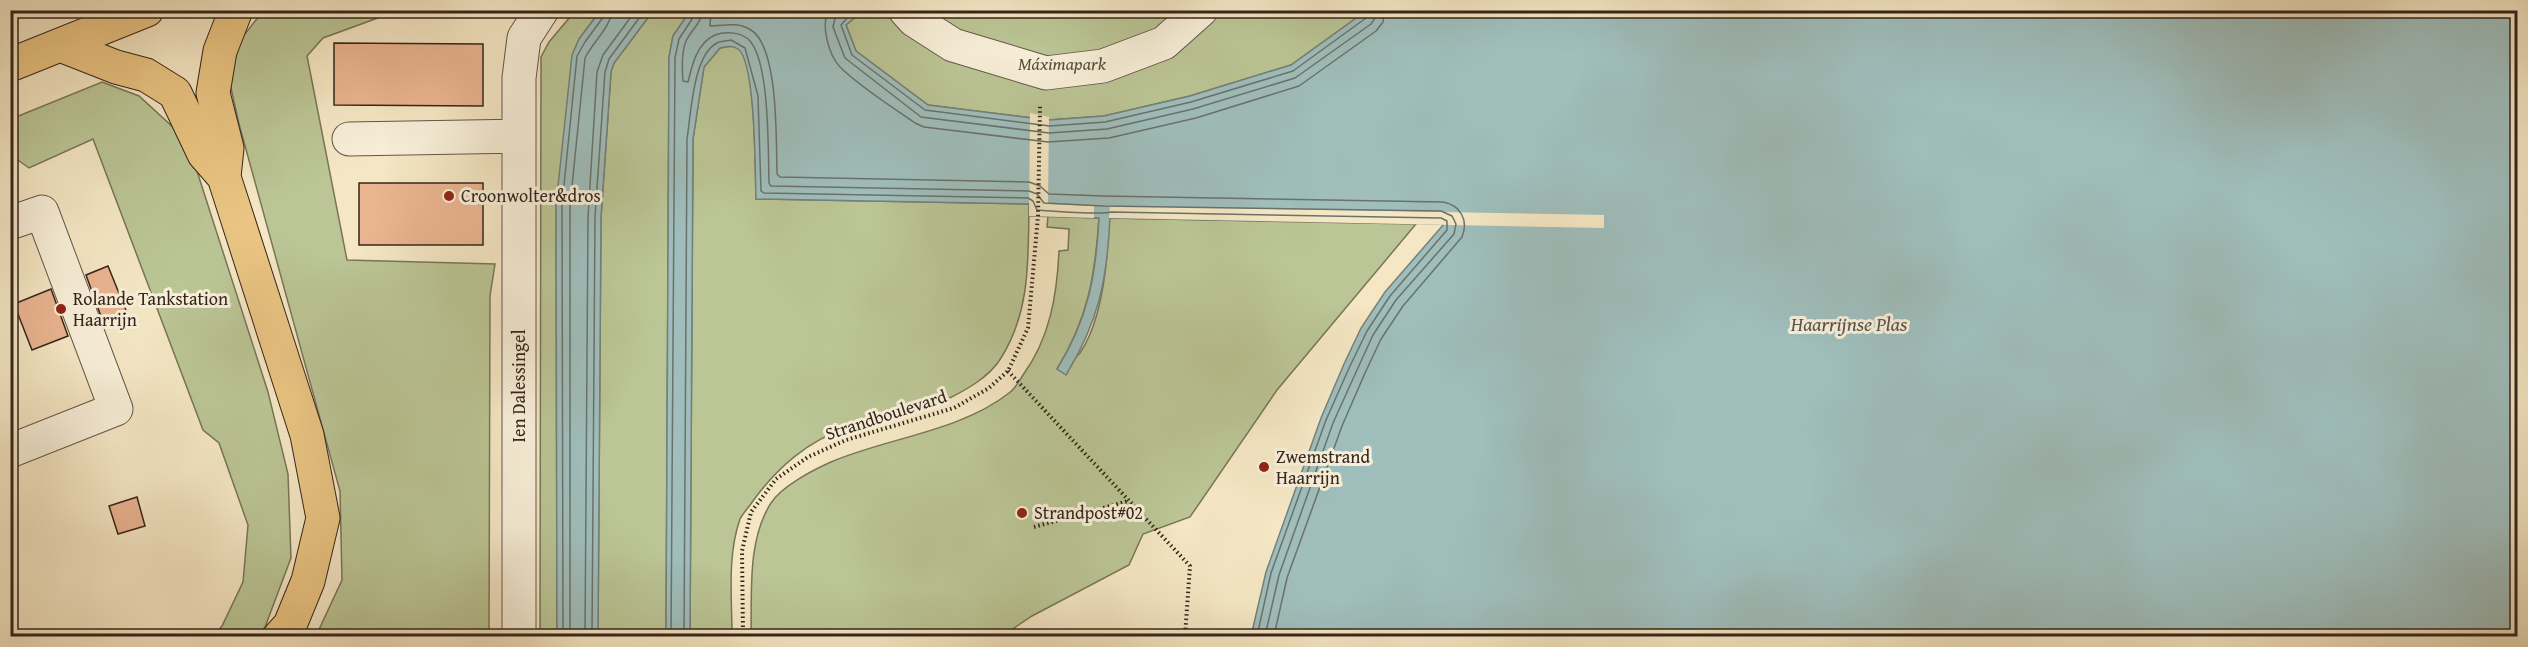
<svg xmlns="http://www.w3.org/2000/svg" width="2528" height="647" viewBox="0 0 2528 647" font-family="'Gentium Book Plus',serif">
	<style>
		.green { fill: #bbc595; stroke: #787558; stroke-width: 1.5 }
		.water { fill: #9fbebc; stroke: #74817c; stroke-width: 1.5 }
		.pier { fill: #f5e7c4 }
		.lines { fill: none; stroke-linecap: round; stroke-linejoin: round }
		.shore { stroke: #6a726c; stroke-width: 1.5 }
		.building { fill: #eab490; stroke: #34251c; stroke-width: 1.5 }
		.minor-casing { stroke: #645646; stroke-width: 35 }
		.major-casing { stroke: #34251c; stroke-width: 35 }
		.path { stroke: #34251c; stroke-width: 4; stroke-dasharray: 1.5 3; stroke-linecap: butt }
		.minor { stroke: #f8efd9; stroke-width: 33 }
		.major { stroke: #eac482; stroke-width: 33 }
		.poi-dot { fill: #8f2418; stroke: #f8efd9; stroke-width: 2 }
		.labels { text-anchor: middle; stroke-width: 6; stroke-linejoin: round; paint-order: stroke }
		.park-label { font-size: 18px; font-style: italic; fill: #564d3a; stroke: #f8efd9 }
		.poi-label { font-size: 18px; fill: #34251c; stroke: #f8efd9; text-anchor: start }
		.street-label { font-size: 18px; fill: #34251c; stroke: #f8efd9 }
		.water-label { font-size: 20px; font-style: italic; fill: #54534c; stroke: #f8efd9 }
	</style>
	<rect width="100%" height="100%" fill="#f5e7c4"/>
	<filter id="stains"><feTurbulence type="fractalNoise" baseFrequency=".00333" numOctaves="4"/><feColorMatrix values="0 0 0 0 .2 0 0 0 0 .09 0 0 0 0 .02 0 0 0 .5 -.17"/></filter>
	<radialGradient id="worn" r=".72"><stop offset=".6" stop-color="#630" stop-opacity="0"/><stop offset="1" stop-color="#630" stop-opacity=".3"/></radialGradient>
	<path class="green" d="M 863,10 L 1366,11 L 1291,65 L 1190,96 L 1104,116 L 1049,120 L 928,105 L 856,51 L 846,25 Z
		M 263,11 L 397,11 L 323,38 L 307,56 L 347,260 L 495,264 L 490,296 L 489,636 L 316,636 L 342,580 L 340,491 L 239,124 L 229,79 L 241,39 Z
		M 575,11 L 600,11 L 579,39 L 556,205 L 557,636 L 540,636 L 541,57 L 549,42 Z
		M 653,11 L 690,11 L 673,36 L 669,57 L 666,636 L 598,636 L 601,217 L 611,72 L 614,63 Z
		M 732,46 C 733,46 739,49 740,50 C 756,67 755,173 756,199 L 1029,204 C 1028,258 1031,310 1001,358 C 989,378 964,391 944,401 C 913,415 881,418 848,428 C 809,439 776,469 753,501 C 749,507 743,513 740,519 C 727,556 732,599 732,636 L 690,636 L 693,139 L 704,67 L 720,48 Z
		M 102,82 L 139,96 L 187,140 L 268,392 L 288,474 L 291,558 L 265,627 L 257,636 L 213,636 L 222,626 L 243,582 L 248,525 L 219,443 L 203,430 L 93,139 L 29,168 L 15,158 L 11,160 L 11,119 Z
		M 1048,216 L 1099,218 C 1095,276 1088,319 1057,369 C 1064,364 1075,359 1080,353 C 1103,319 1108,257 1109,218 L 1416,224 L 1277,390 L 1190,517 L 1143,534 L 1129,565 L 1032,616 L 1002,636 L 751,636 C 752,594 747,540 771,503 C 782,486 813,470 831,462 C 887,438 961,431 1009,393 C 1015,389 1019,381 1023,375 C 1050,338 1057,295 1059,251 L 1068,250 L 1069,229 L 1047,227 Z"/>
	<path class="water" d="M 600,11 L 653,11 L 614,63 L 611,72 L 601,217 L 598,636 L 557,636 L 556,205 L 572,55 L 579,39 Z
		M 690,11 L 863,11 L 846,25 L 856,51 L 928,105 L 1049,120 L 1104,116 L 1190,96 L 1291,65 L 1366,11 L 2517,11 L 2517,636 L 1251,636 L 1266,572 L 1321,418 L 1344,364 L 1361,328 L 1385,292 L 1444,224 L 1110,218 C 1107,280 1099,321 1066,375 L 1057,369 C 1088,319 1096,276 1099,218 L 1029,216 L 1029,204 L 756,199 C 755,174 756,62 738,49 C 732,45 726,47 720,48 L 704,67 L 693,139 L 690,636 L 666,636 L 669,57 L 673,36 Z"/>
	<path class="pier" d="M 1030,113 L 1049,117 L 1048,204 L 1094,206 L 1094,218 L 1029,216 Z
		M 1110,206 L 1604,215 L 1604,228 L 1109,218 Z"/>
	<g class="lines">
		<path class="shore" d="M 702,10 C 702,23 691,30 686,41 C 681,53 682,69 683,81 L 688,82 C 692,65 697,43 715,35 C 726,31 742,32 750,41 C 770,64 768,152 769,183 L 771,186 L 1029,191 L 1037,194 L 1044,203 L 1104,206 L 1441,211 L 1452,216 L 1456,224 L 1454,234 L 1396,300 L 1373,335 L 1357,370 L 1333,423 L 1279,575 L 1265,636
			M 711,10 L 710,26 C 725,26 736,21 751,30 C 779,47 776,143 777,174 L 780,177 L 1029,182 L 1040,186 L 1049,194 L 1104,196 L 1443,202 C 1460,205 1469,220 1462,237 L 1403,306 L 1381,339 L 1365,373 L 1342,426 L 1287,578 L 1274,636
			M 829,10 C 820,25 829,55 840,67 C 859,86 892,107 915,123 L 924,127 L 1048,142 L 1109,138 L 1196,118 L 1299,86 L 1376,31 L 1383,22 L 1385,10
			M 842,10 L 835,18 L 833,27 L 845,58 L 921,117 L 1049,133 L 1107,129 L 1193,109 L 1295,78 L 1371,24 L 1375,18 L 1376,10
			M 854,10 L 841,25 L 852,55 L 925,110 L 1050,126 L 1105,122 L 1191,102 L 1293,71 L 1366,18 L 1368,10
			M 563,636 L 562,205 L 577,56 L 585,42 L 604,16 L 605,10
			M 570,636 L 570,206 L 585,58 C 592,43 611,27 612,10
			M 585,636 L 588,217 L 597,72 L 603,55 L 636,10
			M 592,636 L 595,217 L 605,72 L 609,59 L 645,10
			M 671,636 L 675,58 L 679,39 L 694,16 L 695,10
			M 684,636 L 687,139 C 691,114 693,55 717,43 C 721,41 727,41 731,40 L 745,48 L 758,96 L 761,191 L 764,193 L 1028,198 L 1033,201 L 1037,210 C 1053,211 1100,215 1111,212 L 1441,218 L 1447,221 L 1447,230 L 1390,296 L 1367,331 L 1350,366 L 1326,420 L 1271,573 L 1257,636"/>
	</g>
	<path class="building" d="M 334,43 L 483,44 L 483,106 L 334,105 Z
		M 359,183 L 483,183 L 483,245 L 359,245 Z
		M 108,266 L 127,313 L 103,322 L 86,275 Z
		M 51,289 L 68,336 L 32,350 L 14,304 Z
		M 137,497 L 145,526 L 118,534 L 109,506 Z"/>
	<g class="lines">
		<g class="minor-casing">
			<path id="minor" d="M 905,10 L 914,20 L 953,45 L 1046,73 L 1103,66 L 1164,43 L 1201,10
				M 349,139 L 519,136
				M 10,223 L 42,212 L 116,409 L 10,451
				M 519,636 L 519,78 L 524,38 L 542,10"/>
		</g>
		<g class="major-casing">
			<path id="major" d="M 60,45 L 116,67 L 146,75 L 175,93 L 204,154 L 224,177 L 307,435 L 323,518 L 308,581 L 290,625 L 280,636
				M 10,65 L 147,10
				M 224,177 L 227,148 L 213,93 L 220,51 L 236,10"/>
		</g>
		<path class="path" d="M 1008,371 L 1190,566 L 1185,636
			M 1034,527 L 1128,501
			M 743,636 L 742,551 L 751,512 L 776,479 L 808,457 L 846,440 L 954,408 L 989,388 L 1008,371 L 1028,328 L 1038,216 L 1040,106"/>
		<use href="#minor" class="minor"/>
		<use href="#major" class="major"/>
	</g>
	<g class="poi-dot">
		<circle cx="449" cy="196" r="6"/>
		<circle cx="61" cy="309" r="6"/>
		<circle cx="1264" cy="467" r="6"/>
		<circle cx="1022" cy="513" r="6"/>
	</g>
	<g class="labels">
		<g class="park-label">
			<text x="1062" y="70">Máximapark</text>
		</g>
		<g class="poi-label">
			<text x="461" y="202">Croonwolter&amp;dros</text>
			<text x="73" y="305">Rolande Tankstation<tspan x="73" dy="21">Haarrijn</tspan></text>
			<text x="1276" y="463">Zwemstrand<tspan x="1276" dy="21">Haarrijn</tspan></text>
			<text x="1034" y="519">Strandpost#02</text>
		</g>
		<g class="street-label">
			<text transform="translate(519 386) rotate(-90)" y="6">Ien Dalessingel</text>
			<text transform="translate(886 415) rotate(-18)" y="6">Strandboulevard</text>
		</g>
		<g class="water-label">
			<text x="1849" y="331">Haarrijnse Plas</text>
		</g>
	</g>
	<rect width="2528" height="647" fill="none" stroke="#f5e7c4" stroke-width="36"/>
	<rect x="12" y="12" width="2504" height="623" fill="none" stroke="#34251c" stroke-width="3"/>
	<rect x="18" y="18" width="2492" height="611" fill="none" stroke="#34251c" stroke-width="1.5"/>
	<rect width="100%" height="100%" filter="url(#stains)"/>
	<rect width="100%" height="100%" fill="url(#worn)"/>
</svg>
